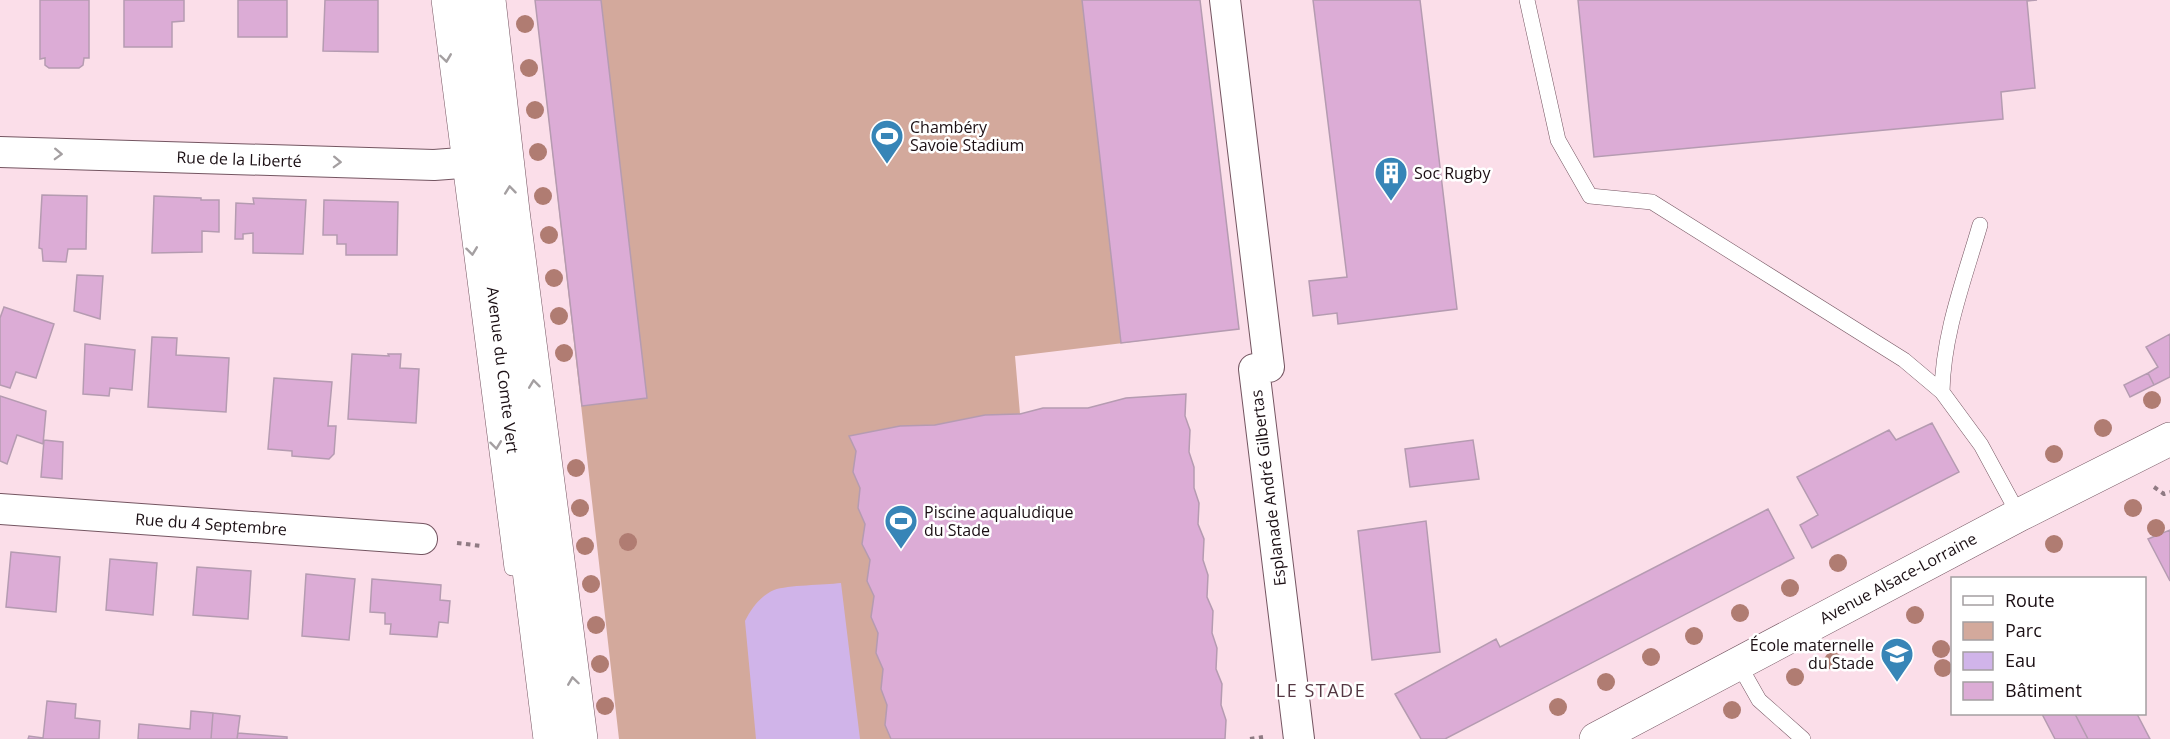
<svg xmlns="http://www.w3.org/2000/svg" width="2170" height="739" viewBox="0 0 2170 739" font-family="'Open Sans',sans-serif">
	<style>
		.green { fill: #d3a99c }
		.water { fill: #d0b4e9 }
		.building { fill: #dcacd6; stroke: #b59bb1; stroke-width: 1.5 }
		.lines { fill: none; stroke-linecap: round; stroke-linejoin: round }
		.lane-casing { stroke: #745561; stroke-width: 16 }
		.street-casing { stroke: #745561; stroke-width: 32 }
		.secondary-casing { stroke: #745561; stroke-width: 34 }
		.path { stroke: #8f7a83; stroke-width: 4; stroke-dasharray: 4.5 4.5; stroke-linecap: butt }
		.lane { stroke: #fff; stroke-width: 15 }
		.street { stroke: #fff; stroke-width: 30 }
		.secondary { stroke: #fff; stroke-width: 33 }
		.tree { fill: #b07c72 }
		.oneway { stroke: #a49fa1 }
		.labels { text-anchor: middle; stroke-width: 5; stroke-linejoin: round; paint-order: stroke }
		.poi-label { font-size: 16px; fill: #1b0f14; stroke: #fff; text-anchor: start }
		.street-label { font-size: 16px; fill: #1b0f14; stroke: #fff }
		.neighbourhood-label { font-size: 18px; letter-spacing: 1.5px; fill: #543743; stroke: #fff }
	</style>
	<rect width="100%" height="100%" fill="#fbdee9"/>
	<path class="green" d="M 535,0 L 1200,0 L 1239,329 L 1015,356 L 1020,414 L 1088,408 L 1126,398 L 1186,394 L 1185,416 L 1190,430 L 1189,452 L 1194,467 L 1194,488 L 1199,503 L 1198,524 L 1204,539 L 1203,560 L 1207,597 L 1213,611 L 1212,633 L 1217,648 L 1216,669 L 1222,684 L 1221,705 L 1225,739 L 619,739 Z"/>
	<path class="water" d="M 841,583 L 860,739 L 756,739 L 745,621 C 751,609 760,596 774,590 C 788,585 824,585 841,583 Z"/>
	<path class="building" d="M 40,0 L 89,0 L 89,58 L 84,58 L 83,65 L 79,68 L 49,68 L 45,65 L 45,58 L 40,59 Z
		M 124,0 L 184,0 L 184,21 L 172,22 L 172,47 L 124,47 Z
		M 238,0 L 287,0 L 287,37 L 238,37 Z
		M 325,0 L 378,0 L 378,52 L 323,51 Z
		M 535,0 L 601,0 L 647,398 L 582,406 Z
		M 1082,0 L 1200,0 L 1239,329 L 1121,343 Z
		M 1313,0 L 1420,0 L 1457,309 L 1338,324 L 1337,313 L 1313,316 L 1309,281 L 1347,277 Z
		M 1578,0 L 2037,0 L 2027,1 L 2035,88 L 2001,92 L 2003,119 L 1594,157 Z
		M 42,195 L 87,196 L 86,249 L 68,249 L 66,262 L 43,261 L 42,249 L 39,248 Z
		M 154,196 L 201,198 L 201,200 L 219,200 L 219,232 L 202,231 L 202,252 L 152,253 Z
		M 253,198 L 306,200 L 303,254 L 253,253 L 253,233 L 243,234 L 243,239 L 235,239 L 236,203 L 254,204 Z
		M 324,200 L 398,202 L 397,255 L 346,255 L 346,244 L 337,244 L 337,235 L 323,235 Z
		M 77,275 L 103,276 L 100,319 L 74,311 Z
		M 4,307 L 54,324 L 36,378 L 16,372 L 10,388 L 0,385 L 0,318 Z
		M 2170,334 L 2170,377 L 2154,385 L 2148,373 L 2158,367 L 2146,347 Z
		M 152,337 L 177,338 L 176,355 L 229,358 L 226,412 L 148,407 Z
		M 85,344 L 135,350 L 132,390 L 110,388 L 109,396 L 83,394 Z
		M 352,354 L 389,356 L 388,354 L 401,354 L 400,368 L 419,369 L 416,423 L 348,419 Z
		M 2148,373 L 2154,385 L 2130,397 L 2124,385 Z
		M 274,378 L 332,382 L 328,426 L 336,426 L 334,454 L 329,459 L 292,456 L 292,451 L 268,449 Z
		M 1186,394 L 1185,416 L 1190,430 L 1189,452 L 1194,467 L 1194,488 L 1199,503 L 1198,524 L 1204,539 L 1203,560 L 1208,575 L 1207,597 L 1213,611 L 1212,633 L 1217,648 L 1216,669 L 1222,684 L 1221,705 L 1226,720 L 1225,739 L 891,739 L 885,725 L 887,705 L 881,689 L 883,669 L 876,653 L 878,633 L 871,617 L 874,596 L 867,581 L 870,560 L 862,544 L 865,524 L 858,508 L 860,488 L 853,472 L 856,451 L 849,436 L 900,426 L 935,425 L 985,415 L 1020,414 L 1043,408 L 1088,408 L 1126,398 Z
		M 0,396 L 46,411 L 43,444 L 17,435 L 7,464 L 0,461 Z
		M 1932,423 L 1959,472 L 1812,548 L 1800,525 L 1818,515 L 1797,477 L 1889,430 L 1896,440 Z
		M 44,440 L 63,442 L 62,479 L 41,477 Z
		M 1473,440 L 1479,479 L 1410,487 L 1405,449 Z
		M 1768,509 L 1794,558 L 1445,739 L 1421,739 L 1395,694 L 1496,639 L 1500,647 Z
		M 1426,521 L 1440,652 L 1372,660 L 1358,531 Z
		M 2170,530 L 2170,581 L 2148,539 Z
		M 11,552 L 60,557 L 56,612 L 6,607 Z
		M 110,559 L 157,563 L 153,615 L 106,610 Z
		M 197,567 L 251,571 L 248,619 L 193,615 Z
		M 306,574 L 355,579 L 349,640 L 302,636 Z
		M 372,579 L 441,585 L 440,600 L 450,601 L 448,623 L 439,622 L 437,637 L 390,634 L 391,624 L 385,624 L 385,613 L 370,612 Z
		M 47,701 L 76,704 L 75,718 L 100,721 L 99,739 L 28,739 L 29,736 L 43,738 Z
		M 191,711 L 213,713 L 211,739 L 138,739 L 139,724 L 190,729 Z
		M 213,713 L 240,716 L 237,739 L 211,739 Z
		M 2042,714 L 2075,714 L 2088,739 L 2055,739 Z
		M 2075,714 L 2137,714 L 2150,739 L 2088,739 Z
		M 238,733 L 287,737 L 287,739 L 237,739 Z"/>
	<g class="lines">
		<g class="lane-casing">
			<path id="lane" d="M 439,0 L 512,568
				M 1527,0 L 1558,140 L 1590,196 L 1652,202 L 1904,360 L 1942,392 L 1981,445 L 2019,515
				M 1942,392 C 1943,334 1964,280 1980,225
				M 1738,663 L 1759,700 L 1803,739"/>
		</g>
		<g class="street-casing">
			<path id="street" d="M 1225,0 L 1269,367 L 1254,369 L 1299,739
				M 0,152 L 434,165 L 461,163 L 477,157
				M 0,509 L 422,539"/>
		</g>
		<g class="secondary-casing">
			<path id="secondary" d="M 458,0 L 550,739
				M 489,0 L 513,211 L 581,739
				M 1596,739 L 2019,515 L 2170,439"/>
		</g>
		<path class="path" d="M 2154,487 L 2164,494 L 2170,492
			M 457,543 L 482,546
			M 1250,739 L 1263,737"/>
		<use href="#lane" class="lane"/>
		<use href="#street" class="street"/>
		<use href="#secondary" class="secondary"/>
	</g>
	<g class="tree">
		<circle cx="525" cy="24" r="9"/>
		<circle cx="529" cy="68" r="9"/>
		<circle cx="535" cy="110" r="9"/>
		<circle cx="538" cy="152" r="9"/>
		<circle cx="543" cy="196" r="9"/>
		<circle cx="549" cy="235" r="9"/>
		<circle cx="554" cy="278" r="9"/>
		<circle cx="559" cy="316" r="9"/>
		<circle cx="564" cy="353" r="9"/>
		<circle cx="2152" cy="400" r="9"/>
		<circle cx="2103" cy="428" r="9"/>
		<circle cx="2054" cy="454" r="9"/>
		<circle cx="576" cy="468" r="9"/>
		<circle cx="580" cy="508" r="9"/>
		<circle cx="2133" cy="508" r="9"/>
		<circle cx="2156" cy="528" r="9"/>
		<circle cx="628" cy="542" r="9"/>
		<circle cx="2054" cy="544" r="9"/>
		<circle cx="585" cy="546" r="9"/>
		<circle cx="1838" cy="563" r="9"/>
		<circle cx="591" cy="584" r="9"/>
		<circle cx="1790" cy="588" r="9"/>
		<circle cx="1740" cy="613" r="9"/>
		<circle cx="1915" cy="615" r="9"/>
		<circle cx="596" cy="625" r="9"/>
		<circle cx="1694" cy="636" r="9"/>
		<circle cx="1941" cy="649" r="9"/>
		<circle cx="1651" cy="657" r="9"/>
		<circle cx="1833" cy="661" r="9"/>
		<circle cx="600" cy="664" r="9"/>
		<circle cx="1943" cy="668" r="9"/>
		<circle cx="1795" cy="677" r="9"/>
		<circle cx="1606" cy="682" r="9"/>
		<circle cx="605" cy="706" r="9"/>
		<circle cx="1558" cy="707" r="9"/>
		<circle cx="1732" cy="710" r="9"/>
	</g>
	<defs><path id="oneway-chevron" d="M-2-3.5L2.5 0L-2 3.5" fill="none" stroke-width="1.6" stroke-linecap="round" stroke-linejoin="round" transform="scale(1.5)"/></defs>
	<g class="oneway">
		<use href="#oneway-chevron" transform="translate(446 58) rotate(82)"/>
		<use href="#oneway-chevron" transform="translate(58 154) rotate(2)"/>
		<use href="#oneway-chevron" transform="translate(337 162) rotate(2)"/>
		<use href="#oneway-chevron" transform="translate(510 190) rotate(-96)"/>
		<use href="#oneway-chevron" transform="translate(472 251) rotate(83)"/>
		<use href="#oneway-chevron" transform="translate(534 384) rotate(-97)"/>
		<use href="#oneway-chevron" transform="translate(496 445) rotate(83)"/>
		<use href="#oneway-chevron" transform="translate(573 681) rotate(-98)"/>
	</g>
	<defs>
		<g id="stadium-pin" transform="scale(1.725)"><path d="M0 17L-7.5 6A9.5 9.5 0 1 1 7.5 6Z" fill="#3785b7" stroke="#fff"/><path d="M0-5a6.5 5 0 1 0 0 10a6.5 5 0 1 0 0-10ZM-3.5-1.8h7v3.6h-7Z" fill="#fff"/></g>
		<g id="building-pin" transform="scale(1.725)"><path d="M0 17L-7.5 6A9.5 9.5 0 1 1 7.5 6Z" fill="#3785b7" stroke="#fff"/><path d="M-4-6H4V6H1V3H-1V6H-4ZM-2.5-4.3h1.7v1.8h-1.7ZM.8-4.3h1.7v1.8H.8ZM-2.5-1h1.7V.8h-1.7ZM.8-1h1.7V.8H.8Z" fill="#fff"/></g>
		<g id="school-pin" transform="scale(1.725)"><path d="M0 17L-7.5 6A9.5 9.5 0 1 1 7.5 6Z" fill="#3785b7" stroke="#fff"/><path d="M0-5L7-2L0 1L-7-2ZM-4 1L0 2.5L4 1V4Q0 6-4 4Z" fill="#fff"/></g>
	</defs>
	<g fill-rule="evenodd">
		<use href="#stadium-pin" x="887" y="136"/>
		<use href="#building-pin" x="1391" y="173"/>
		<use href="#stadium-pin" x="901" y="521"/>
		<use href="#school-pin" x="1897" y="654"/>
	</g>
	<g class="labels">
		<g class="poi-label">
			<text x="910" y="133">Chambéry<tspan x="910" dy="18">Savoie Stadium</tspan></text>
			<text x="1414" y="179">Soc Rugby</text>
			<text x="924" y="518">Piscine aqualudique<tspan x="924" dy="18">du Stade</tspan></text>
			<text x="1874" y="651" text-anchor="end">École maternelle<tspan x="1874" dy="18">du Stade</tspan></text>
		</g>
		<g class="street-label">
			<text transform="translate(239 159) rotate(2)" y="6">Rue de la Liberté</text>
			<text transform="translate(503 370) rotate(83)" y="6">Avenue du Comte Vert</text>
			<text transform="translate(1268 488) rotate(-97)" y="6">Esplanade André Gilbertas</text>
			<text transform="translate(211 524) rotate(4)" y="6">Rue du 4 Septembre</text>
			<text transform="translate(1898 578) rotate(-28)" y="6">Avenue Alsace-Lorraine</text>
		</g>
		<g class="neighbourhood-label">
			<text x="1321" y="697">LE STADE</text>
		</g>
	</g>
	<rect x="1951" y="577" width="195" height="138" fill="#ffffff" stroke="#a49fa1" stroke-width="1.5"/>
	<rect x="1963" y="596" width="30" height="9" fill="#ffffff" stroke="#a49fa1" stroke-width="1.5"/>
	<text x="2005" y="607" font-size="18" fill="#1b0f14">Route</text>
	<rect x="1963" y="622" width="30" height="18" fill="#d3a99c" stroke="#a49fa1" stroke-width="1.5"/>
	<text x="2005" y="637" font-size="18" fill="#1b0f14">Parc</text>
	<rect x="1963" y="652" width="30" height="18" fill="#d0b4e9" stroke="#a49fa1" stroke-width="1.5"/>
	<text x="2005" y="667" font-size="18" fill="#1b0f14">Eau</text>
	<rect x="1963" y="682" width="30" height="18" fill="#dcacd6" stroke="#a49fa1" stroke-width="1.5"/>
	<text x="2005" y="697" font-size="18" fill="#1b0f14">Bâtiment</text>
</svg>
